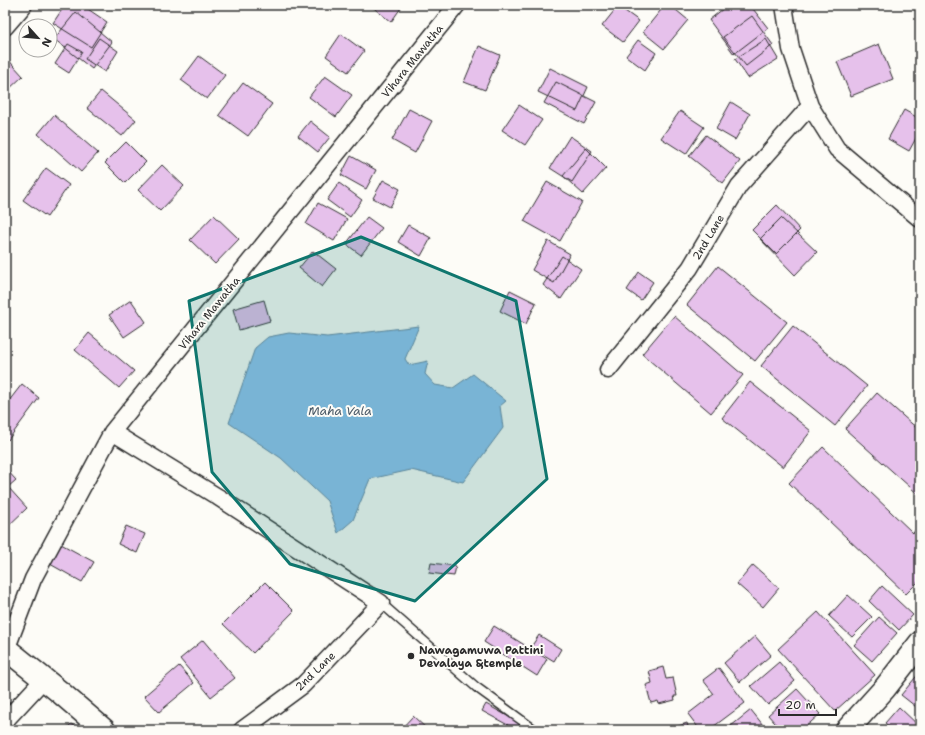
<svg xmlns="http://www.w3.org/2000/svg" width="925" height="735" viewBox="0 0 925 735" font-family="'Shantell Sans',sans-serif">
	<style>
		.water { fill: #94c3ef; stroke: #6a86a1 }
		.building { fill: #e6c1eb; stroke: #2b2b2b }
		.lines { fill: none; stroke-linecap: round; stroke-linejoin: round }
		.lane-casing { stroke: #2b2b2b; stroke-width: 11 }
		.street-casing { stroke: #2b2b2b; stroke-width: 19 }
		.secondary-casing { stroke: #2b2b2b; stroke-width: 25 }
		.primary-casing { stroke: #2b2b2b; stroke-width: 25 }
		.lane { stroke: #fdfcf7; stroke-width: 8 }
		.street { stroke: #fdfcf7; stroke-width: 16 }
		.secondary { stroke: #fdfcf7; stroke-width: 22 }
		.primary { stroke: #fdfcf7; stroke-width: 22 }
		.marked { fill: #0f766e; fill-opacity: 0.2; stroke: #0f766e; stroke-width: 3; stroke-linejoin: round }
		.poi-dot { fill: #2b2b2b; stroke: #fdfcf7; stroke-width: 1.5 }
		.labels { text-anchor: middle; stroke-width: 4; stroke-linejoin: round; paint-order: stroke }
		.street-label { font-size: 11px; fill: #2b2b2b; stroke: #fdfcf7 }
		.poi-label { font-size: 11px; font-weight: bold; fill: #2b2b2b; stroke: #fdfcf7; text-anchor: start }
		.water-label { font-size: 12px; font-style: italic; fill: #4a5966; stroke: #fdfcf7 }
	</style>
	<rect width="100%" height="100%" fill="#fdfcf7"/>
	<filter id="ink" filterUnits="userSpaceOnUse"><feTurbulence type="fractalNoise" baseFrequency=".025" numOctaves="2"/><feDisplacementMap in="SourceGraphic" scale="8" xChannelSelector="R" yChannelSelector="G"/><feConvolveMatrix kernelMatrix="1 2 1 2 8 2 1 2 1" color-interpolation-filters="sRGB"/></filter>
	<g filter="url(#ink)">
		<path class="water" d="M 419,326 L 405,359 L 409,365 L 428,361 L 425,374 L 435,385 L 453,388 L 473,374 L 506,401 L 500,406 L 503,428 L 463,482 L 411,470 L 370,479 L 353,520 L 338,533 L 327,501 L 281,458 L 229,423 L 255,348 L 268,337 L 289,333 L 327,337 Z"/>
		<path class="building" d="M 65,5 L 82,5 L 107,22 L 91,47 L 53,23 Z
			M 370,5 L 403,5 L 391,22 Z
			M 665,5 L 670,5 L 688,20 L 664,49 L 643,32 Z
			M 728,5 L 750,5 L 768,28 L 734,54 L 709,20 Z
			M 618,6 L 639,21 L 623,42 L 602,26 Z
			M 76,12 L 112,42 L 92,69 L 54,39 Z
			M 752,16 L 773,45 L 746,66 L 723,37 Z
			M 341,34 L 364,51 L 348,72 L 326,56 Z
			M 99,38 L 118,51 L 105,72 L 85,59 Z
			M 766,39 L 778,59 L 748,78 L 735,59 Z
			M 638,40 L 656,53 L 645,70 L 626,56 Z
			M 68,44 L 82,52 L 69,73 L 55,64 Z
			M 879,44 L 893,79 L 851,96 L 837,62 Z
			M 479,46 L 500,55 L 485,90 L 464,82 Z
			M 5,56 L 23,76 L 7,91 L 5,89 Z
			M 199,56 L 225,75 L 207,99 L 181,80 Z
			M 550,68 L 588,87 L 577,111 L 538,92 Z
			M 325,76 L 352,95 L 336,117 L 309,97 Z
			M 556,82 L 596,102 L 584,124 L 544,103 Z
			M 243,83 L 272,104 L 248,136 L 219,115 Z
			M 101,91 L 136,120 L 122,136 L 87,108 Z
			M 731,102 L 750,114 L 735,140 L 716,129 Z
			M 519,105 L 542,120 L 525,145 L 502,130 Z
			M 409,109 L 432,121 L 415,153 L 392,140 Z
			M 904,110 L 920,119 L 920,131 L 909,151 L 888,139 Z
			M 680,111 L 704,127 L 686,154 L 661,138 Z
			M 54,115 L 98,153 L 81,172 L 38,134 Z
			M 310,121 L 330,137 L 318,152 L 298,136 Z
			M 706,135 L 740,161 L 723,183 L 689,156 Z
			M 570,136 L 592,151 L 572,182 L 550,168 Z
			M 126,142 L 146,162 L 125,183 L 105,163 Z
			M 586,148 L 606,168 L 583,194 L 563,176 Z
			M 351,156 L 376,170 L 366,189 L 341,175 Z
			M 162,165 L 184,186 L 160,211 L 138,190 Z
			M 46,168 L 69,185 L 47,217 L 23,200 Z
			M 383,180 L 400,189 L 390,207 L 373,198 Z
			M 547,182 L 582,202 L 560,241 L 524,221 Z
			M 339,183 L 362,200 L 350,217 L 327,200 Z
			M 318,203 L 347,219 L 334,241 L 306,224 Z
			M 777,205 L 800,230 L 776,254 L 752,230 Z
			M 214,215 L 239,239 L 215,264 L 190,240 Z
			M 367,217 L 382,228 L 361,255 L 346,244 Z
			M 781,218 L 817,252 L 795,275 L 760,239 Z
			M 408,225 L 431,238 L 421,256 L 398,242 Z
			M 548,241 L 570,254 L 554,283 L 532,270 Z
			M 313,251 L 336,269 L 322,287 L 299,268 Z
			M 562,256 L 581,269 L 561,299 L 543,285 Z
			M 718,266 L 787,322 L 755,361 L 687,305 Z
			M 639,272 L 653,282 L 641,300 L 627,290 Z
			M 510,290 L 536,303 L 526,324 L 500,311 Z
			M 131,300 L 146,322 L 124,337 L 109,315 Z
			M 264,300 L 270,321 L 239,330 L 233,309 Z
			M 674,316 L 743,375 L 711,413 L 642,354 Z
			M 793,326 L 867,386 L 835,426 L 761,366 Z
			M 89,333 L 134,371 L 119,388 L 75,350 Z
			M 750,382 L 811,431 L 783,467 L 722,418 Z
			M 22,384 L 39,398 L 8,440 L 5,437 L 5,406 Z
			M 877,393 L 920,431 L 920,496 L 845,429 Z
			M 823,447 L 913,533 L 918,527 L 920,528 L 920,580 L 906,594 L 789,483 Z
			M 5,468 L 16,480 L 8,487 L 27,508 L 5,529 Z
			M 126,526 L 145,534 L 137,553 L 118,544 Z
			M 61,544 L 94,562 L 82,582 L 50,564 Z
			M 431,563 L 456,566 L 454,576 L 429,573 Z
			M 753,565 L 779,588 L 763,607 L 737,584 Z
			M 265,582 L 294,611 L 253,653 L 223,624 Z
			M 882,586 L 913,615 L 899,630 L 869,601 Z
			M 848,595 L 872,617 L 852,637 L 829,616 Z
			M 818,612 L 875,675 L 835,711 L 778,649 Z
			M 879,617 L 897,633 L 872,661 L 854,645 Z
			M 494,626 L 547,659 L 537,676 L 484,642 Z
			M 539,635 L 561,649 L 554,661 L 531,647 Z
			M 755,636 L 771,655 L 740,682 L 724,663 Z
			M 203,640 L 235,678 L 211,697 L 180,659 Z
			M 779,662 L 795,681 L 768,705 L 751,686 Z
			M 179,666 L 194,683 L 159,712 L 144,696 Z
			M 663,667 L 666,679 L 673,678 L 677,696 L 674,696 L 675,700 L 659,704 L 658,701 L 651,703 L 646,685 L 652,683 L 649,671 Z
			M 719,668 L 745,703 L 709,730 L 700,730 L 688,714 L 714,694 L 703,680 Z
			M 920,672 L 920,710 L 901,695 Z
			M 797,689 L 820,714 L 802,730 L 781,730 L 768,715 Z
			M 486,704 L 529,728 L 528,730 L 517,730 L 482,711 Z
			M 899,707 L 920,727 L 920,730 L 893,730 L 885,723 Z
			M 751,710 L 767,730 L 726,730 Z
			M 413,716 L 428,730 L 400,730 Z
			M 687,723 L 689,730 L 667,730 Z
			M 71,724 L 83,730 L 65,730 Z"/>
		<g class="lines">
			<g class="lane-casing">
				<path id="lane" d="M 381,603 L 476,687 L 535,730"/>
			</g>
			<g class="street-casing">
				<path id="street" d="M 784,5 L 791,49 L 810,106 L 837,149 L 920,219
					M 5,27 L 24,5
					M 608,370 L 690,268 L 739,186 L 810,106
					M 112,432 L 218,497 L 381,603 L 303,685 L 242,730
					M 6,650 L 33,579 L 112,432 L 457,5
					M 5,721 L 44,679"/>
			</g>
			<g class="secondary-casing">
				<path id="secondary" d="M 5,648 L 61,693 L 104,730"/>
			</g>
			<g class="primary-casing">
				<path id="primary" d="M 847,730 L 885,688 L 920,643"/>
			</g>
			<use href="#lane" class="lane"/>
			<use href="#street" class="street"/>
			<use href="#secondary" class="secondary"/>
			<use href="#primary" class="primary"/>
		</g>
	</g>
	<path class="marked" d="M 361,237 L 516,301 L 547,479 L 415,601 L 290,564 L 212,472 L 189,301 Z"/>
	<circle class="poi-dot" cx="411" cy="656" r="4"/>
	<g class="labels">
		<g class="street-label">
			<text transform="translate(412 61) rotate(-51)" y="4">Vihara Mawatha</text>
			<text transform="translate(708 237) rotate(-59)" y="4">2nd Lane</text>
			<text transform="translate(209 313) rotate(-51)" y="4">Vihara Mawatha</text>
			<text transform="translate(315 671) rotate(-44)" y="4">2nd Lane</text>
		</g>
		<g class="poi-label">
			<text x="419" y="654">Nawagamuwa Pattini<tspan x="419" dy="13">Devalaya &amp;temple</tspan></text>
		</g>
		<g class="water-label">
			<text x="340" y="415">Maha Vala</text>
		</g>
	</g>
	<rect width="925" height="735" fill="none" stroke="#fdfcf7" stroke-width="20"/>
	<rect x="10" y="10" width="905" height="715" fill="none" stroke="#2b2b2b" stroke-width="1.5" filter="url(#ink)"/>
	<g transform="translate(38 38) rotate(117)"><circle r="19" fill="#fdfcf7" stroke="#a9a8a5"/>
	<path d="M0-3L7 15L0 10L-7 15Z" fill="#2b2b2b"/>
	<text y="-6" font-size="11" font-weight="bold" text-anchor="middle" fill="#2b2b2b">N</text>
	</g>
	<path d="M779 709v6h57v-6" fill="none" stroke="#2b2b2b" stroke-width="2"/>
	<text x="785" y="709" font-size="12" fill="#2b2b2b" stroke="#fdfcf7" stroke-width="3" paint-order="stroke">20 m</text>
</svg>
